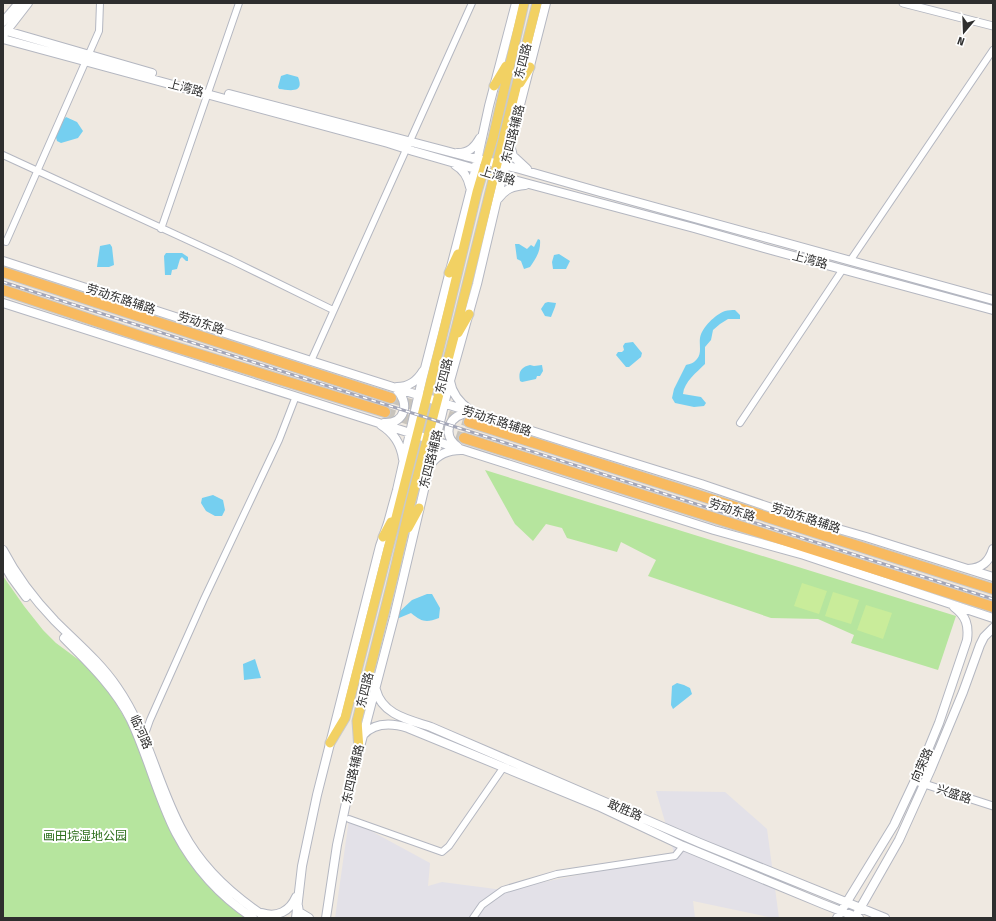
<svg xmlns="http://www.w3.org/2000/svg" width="996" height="921" viewBox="0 0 996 921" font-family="'Fira Sans Condensed','Noto Sans SC',sans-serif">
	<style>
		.industrial { fill: #e3e1e8 }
		.green { fill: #b6e59e }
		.pitch { fill: #c9ec9a }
		.water { fill: #75cff0 }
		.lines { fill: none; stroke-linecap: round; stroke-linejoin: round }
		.trunk-tunnel { stroke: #c8c4bd; stroke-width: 10; stroke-dasharray: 10 5; stroke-linecap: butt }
		.minor-casing { stroke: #b4b7c1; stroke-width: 8 }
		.tertiary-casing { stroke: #b4b7c1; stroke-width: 9 }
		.secondary-casing { stroke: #b4b7c1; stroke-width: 10 }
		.primary-casing { stroke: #c9c9c9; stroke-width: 11 }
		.trunk-casing { stroke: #c9c9c9; stroke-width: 12 }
		.minor { stroke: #fff; stroke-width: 6 }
		.tertiary { stroke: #fff; stroke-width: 7 }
		.secondary { stroke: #fff; stroke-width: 8 }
		.primary { stroke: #f2d163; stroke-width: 9 }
		.trunk { stroke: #f8ba60; stroke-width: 10 }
		.rail-casing { stroke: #a3a6b8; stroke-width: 3 }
		.rail { stroke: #fff; stroke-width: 1.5; stroke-dasharray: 4.5; stroke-linecap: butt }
		.labels { text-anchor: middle; stroke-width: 4; stroke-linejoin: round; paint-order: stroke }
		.street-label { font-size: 12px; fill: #2e2e2e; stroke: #fff }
		.park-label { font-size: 12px; fill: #2c6e1b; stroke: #fff }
	</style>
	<rect width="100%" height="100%" fill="#efe9e1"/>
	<path class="industrial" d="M 656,791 L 725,792 L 767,829 L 779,918 L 773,918 L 693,901 L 695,918 L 335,918 L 349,819 L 430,863 L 428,886 L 442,882 L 503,890 L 675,856 Z"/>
	<path class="green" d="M 485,470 L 956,616 L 938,670 L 851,643 L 854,635 L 818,619 L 771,618 L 648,576 L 656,560 L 621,542 L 617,552 L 567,538 L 562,528 L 546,524 L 533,541 L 515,524 Z
		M 3,576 L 24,606 L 43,630 L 56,643 L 87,666 L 110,693 L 127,722 L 193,866 C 209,886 224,904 246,918 L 3,918 Z"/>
	<path class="pitch" d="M 802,583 L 827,591 L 819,614 L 794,606 Z
		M 833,592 L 859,600 L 851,624 L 825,616 Z
		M 866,605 L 892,613 L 883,639 L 857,630 Z"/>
	<path class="water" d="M 287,74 L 298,77 C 305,94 289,90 279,89 L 278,87 L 281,76 Z
		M 66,117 L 77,122 L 83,131 L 78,138 L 61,143 L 57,141 L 55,134 C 60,129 61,121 66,117 Z
		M 538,239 L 540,240 C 541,251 536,258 530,267 L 524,269 L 521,261 L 517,259 L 515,244 L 519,244 L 527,249 L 531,245 L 534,247 Z
		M 110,244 L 112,247 L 114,265 L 109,267 L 97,267 L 100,246 Z
		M 166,253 L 182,253 L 188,257 L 188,261 L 186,261 L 182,257 L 180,259 L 177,269 L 172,270 L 171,275 L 165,275 L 164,256 Z
		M 559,254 L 570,261 L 566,269 L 553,269 L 552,262 L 554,255 Z
		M 548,302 L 556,303 L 555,307 L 551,317 L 545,316 L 541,309 L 545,303 Z
		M 735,310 L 740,315 L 740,319 L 728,319 L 720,324 L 713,330 L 711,340 L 705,347 L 705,364 C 697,372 684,382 683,394 L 701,397 L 706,403 L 704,406 L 694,407 L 675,403 L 672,398 L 674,389 L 686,365 C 690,364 694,363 697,359 C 702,353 699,345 700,338 C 702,327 715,315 725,311 C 728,310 732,310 735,310 Z
		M 633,342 L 642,353 L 641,357 L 629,367 L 626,367 L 616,355 L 618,352 L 622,352 L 624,350 L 623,346 L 625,343 Z
		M 530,365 L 534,366 L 542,365 L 543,371 L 540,376 L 537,376 L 536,379 L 522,382 L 520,381 C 518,372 521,367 530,365 Z
		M 213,495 L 223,500 L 225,510 L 222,516 L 215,516 L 206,511 L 201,503 L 202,498 Z
		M 427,594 L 432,594 L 440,608 L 439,618 C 426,623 422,622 411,613 L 399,618 L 398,613 L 412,600 Z
		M 255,659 L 261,678 L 244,680 L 243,664 Z
		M 677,683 L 684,685 L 690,688 L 692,694 L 673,709 L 671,705 L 672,686 Z"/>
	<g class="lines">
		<path class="trunk-tunnel" d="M 391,398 L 469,422
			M 385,412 L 464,438"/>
		<g class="minor-casing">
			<path id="minor" d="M 3,155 L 231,260 L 333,310
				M 161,229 L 239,3
				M 3,241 L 6,242 L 99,31 L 100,3
				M 850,261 L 993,50
				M 311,361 L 472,3
				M 740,423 L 843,269
				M 144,737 L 150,720 L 204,599 L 279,440 L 296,396
				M 349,819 L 442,852 L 449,846 L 503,768
				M 473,918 L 482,905 L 503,890 L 557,874 L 675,856 L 683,846"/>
		</g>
		<g class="tertiary-casing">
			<path id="tertiary" d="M 903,3 L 993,26
				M 915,781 L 993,806"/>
		</g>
		<g class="secondary-casing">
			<path id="secondary" d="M 3,22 L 19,3
				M 3,30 L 152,73
				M 4,34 L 28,3
				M 3,39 L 388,143 L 413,151 L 514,180 L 694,228 L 764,248 L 993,310
				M 229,94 L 465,156 L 516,168 L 600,192 L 993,300
				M 510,145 L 513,156 L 527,169
				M 458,153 C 469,153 475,147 480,138
				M 455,165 C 464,170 468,177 470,187
				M 498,199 C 505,189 513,186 525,185
				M 3,261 L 311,361 L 585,448 L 701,484 L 807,520 L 866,537 L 993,577
				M 3,303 L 714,530 L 804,555 L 993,618
				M 450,381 C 452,394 460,403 470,410
				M 397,387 C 409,387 417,381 423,371
				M 384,423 C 406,424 410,402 396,389
				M 381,425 C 394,433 401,444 403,459
				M 458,447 C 440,434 450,413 470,413
				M 431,464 C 438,454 449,450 461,450
				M 3,550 C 17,577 34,599 55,621 C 76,642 100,662 117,687 C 149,733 157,785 183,832 C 202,868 233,896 267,918
				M 3,563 L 12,578 L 26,597
				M 968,569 C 982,568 989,562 993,549
				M 64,638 C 89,663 115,688 131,720 C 148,756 158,798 176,833 C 194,867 221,897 253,918
				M 376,690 C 382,715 410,720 431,727 L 700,843 L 885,918
				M 363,735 C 375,722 392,723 408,728 L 598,806 L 683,846 L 823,904 L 859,918
				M 298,906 L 299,912 L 309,918
				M 858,912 L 899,840 L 931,769 L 963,692 L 980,645 L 984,637 L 993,628
				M 262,913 C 277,918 290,911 296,897
				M 296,918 L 302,866 L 317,795 L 380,546 L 388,523 L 397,490 L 422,380 L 470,193 L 489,106 L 516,3
				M 326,918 L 337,845 L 349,789 L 394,617 L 448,388 L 477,284 L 510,144 L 546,3
				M 837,918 L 894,825 L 918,774 L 939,723 L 967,640 C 969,625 966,616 954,607"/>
		</g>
		<g class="primary-casing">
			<path id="primary" d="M 520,83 L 530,67
				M 494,86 L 506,66
				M 449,273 L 458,254
				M 458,333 L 469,314
				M 408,528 L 419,508
				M 383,537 L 391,522
				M 330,743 L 345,718 L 442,337 L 477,192 L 493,138 L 524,3
				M 359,749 L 357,721 L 391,586 L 411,501 L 457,325 L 537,3"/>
		</g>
		<g class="trunk-casing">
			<path id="trunk" d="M 3,272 L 391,398
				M 3,290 L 143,337 L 385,412
				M 469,422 L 993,589
				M 464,438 L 993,607"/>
		</g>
		<use href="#minor" class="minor"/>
		<use href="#tertiary" class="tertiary"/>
		<use href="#secondary" class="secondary"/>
		<use href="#primary" class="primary"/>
		<use href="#trunk" class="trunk"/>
		<g class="rail-casing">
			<path id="rail" d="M 3,282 L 993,599"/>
		</g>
		<use href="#rail" class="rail"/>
	</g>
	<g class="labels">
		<g class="street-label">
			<text transform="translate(523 61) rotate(-76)" y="4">东四路</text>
			<text transform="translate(186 88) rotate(15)" y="4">上湾路</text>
			<text transform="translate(513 134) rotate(-76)" y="4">东四路辅路</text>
			<text transform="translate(498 176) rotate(17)" y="4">上湾路</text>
			<text transform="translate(810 260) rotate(15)" y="4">上湾路</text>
			<text transform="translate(121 299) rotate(18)" y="4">劳动东路辅路</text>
			<text transform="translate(201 323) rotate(18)" y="4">劳动东路</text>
			<text transform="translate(444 376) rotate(-76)" y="4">东四路</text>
			<text transform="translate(497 421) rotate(18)" y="4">劳动东路辅路</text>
			<text transform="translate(431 459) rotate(-76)" y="4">东四路辅路</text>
			<text transform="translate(732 510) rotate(18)" y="4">劳动东路</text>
			<text transform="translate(806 518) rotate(18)" y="4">劳动东路辅路</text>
			<text transform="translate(365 690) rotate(-76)" y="4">东四路</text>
			<text transform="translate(141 732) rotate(66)" y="4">临河路</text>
			<text transform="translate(922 765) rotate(-66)" y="4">向荣路</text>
			<text transform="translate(353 774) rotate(-77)" y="4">东四路辅路</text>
			<text transform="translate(954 794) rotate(18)" y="4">兴盛路</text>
			<text transform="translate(625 810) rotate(23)" y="4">敢胜路</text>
		</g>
		<g class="park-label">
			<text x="85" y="840">画田垸湿地公园</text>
		</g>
	</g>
	<rect width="996" height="921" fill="none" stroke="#2e2e2e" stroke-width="8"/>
	<g transform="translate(964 32) rotate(199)" stroke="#ffffff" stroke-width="3" paint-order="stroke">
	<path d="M0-3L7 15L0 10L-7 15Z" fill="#2e2e2e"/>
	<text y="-6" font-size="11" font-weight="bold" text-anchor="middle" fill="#2e2e2e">N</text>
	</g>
</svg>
